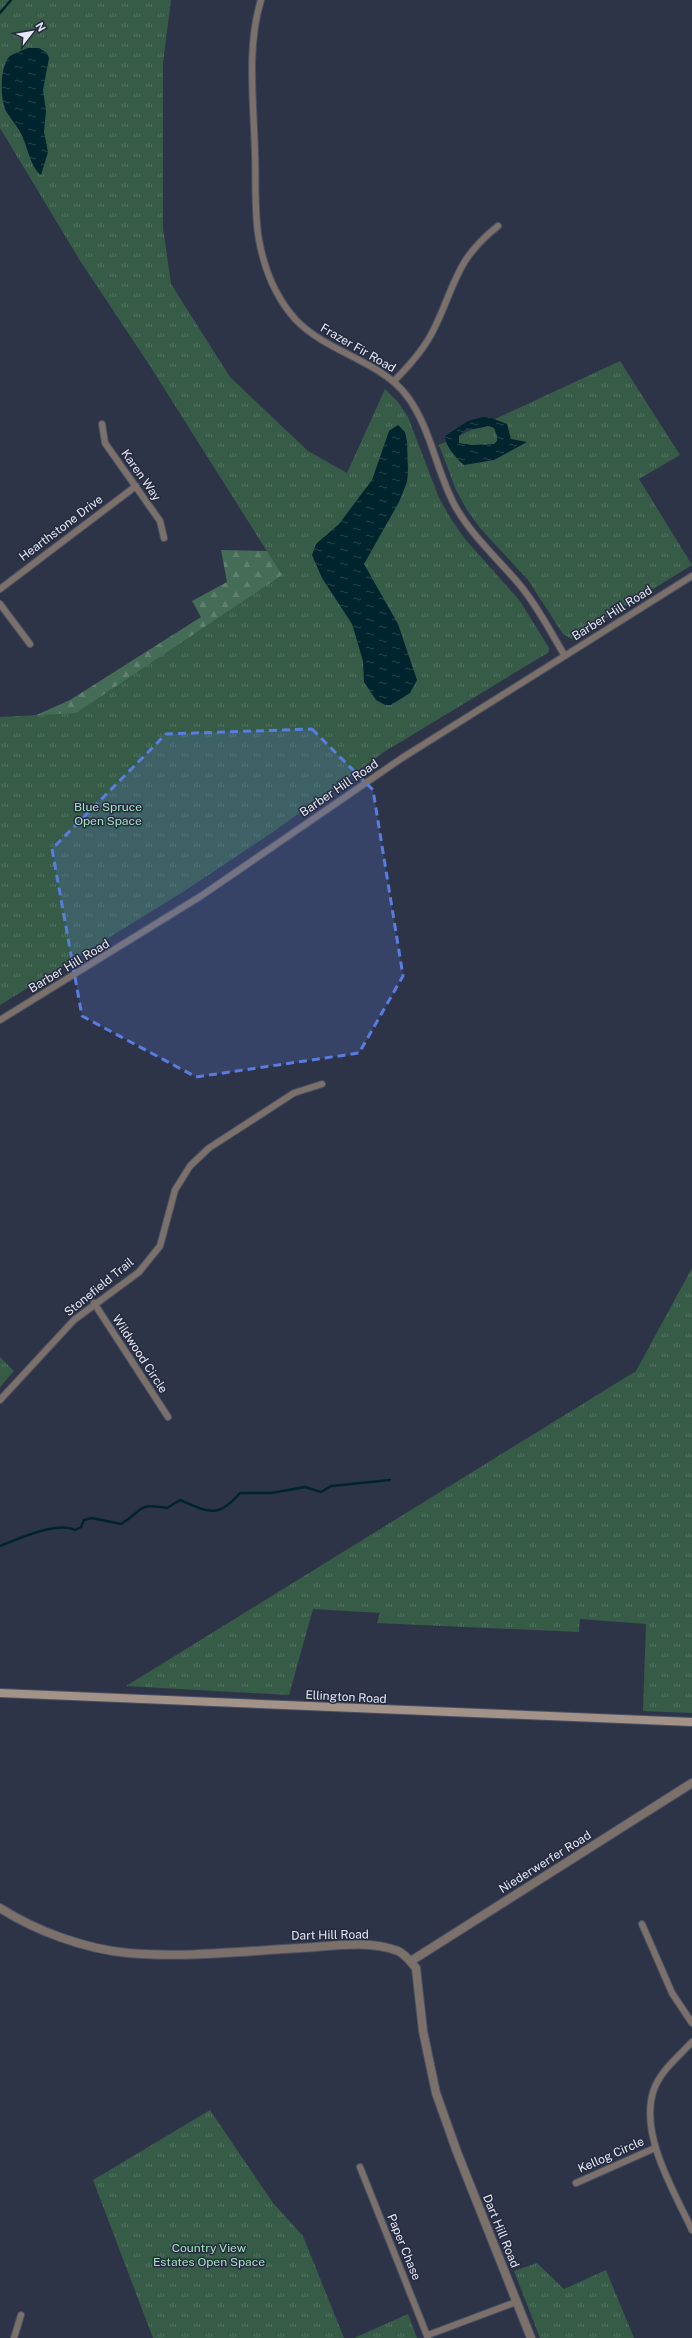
<svg xmlns="http://www.w3.org/2000/svg" width="692" height="2338" viewBox="0 0 692 2338" font-family="'Public Sans',sans-serif">
	<style>
		.forest { fill: url(#forest-firs) }
		.park { fill: url(#park-tufts) }
		.water { fill: url(#water-ripples); fill-rule: evenodd }
		.lines { fill: none; stroke-linecap: round; stroke-linejoin: round }
		.stream { stroke: #00242e; stroke-width: 2.5 }
		.minor-casing { stroke: #4b5164; stroke-width: 8 }
		.tertiary-casing { stroke: #4b5164; stroke-width: 10 }
		.secondary-casing { stroke: #4b5164; stroke-width: 10 }
		.minor { stroke: #7c716a; stroke-width: 6 }
		.tertiary { stroke: #7c716a; stroke-width: 8 }
		.secondary { stroke: #a39288; stroke-width: 8 }
		.marked { fill: #597ce1; fill-opacity: 0.2; stroke: #597ce1; stroke-width: 3; stroke-dasharray: 8 5; stroke-linejoin: round }
		.labels { text-anchor: middle; stroke-width: 3; stroke-linejoin: round; paint-order: stroke }
		.street-label { font-size: 12px; fill: #e5e9f6; stroke: #252a3e }
		.park-label { font-size: 12px; fill: #a2e6bf; stroke: #252a3e }
	</style>
	<defs>
		<pattern id="forest-firs" width="22" height="20" patternUnits="userSpaceOnUse"><rect width="22" height="20" fill="#456c56"/><path d="M5 1l3.5 6h-7zM16 11l3.5 6h-7z" fill="#60816f"/></pattern>
		<pattern id="park-tufts" width="24" height="20" patternUnits="userSpaceOnUse"><rect width="24" height="20" fill="#365b47"/><path d="M3 7l-1-3M5 7V3M7 7l1-3M15 17l-1-3M17 17v-4M19 17l1-3" fill="none" stroke="#537362"/></pattern>
		<pattern id="water-ripples" width="26" height="14" patternUnits="userSpaceOnUse"><rect width="26" height="14" fill="#00242e"/><path d="M2 4q2-2 4 0t4 0M15 11q2-2 4 0t4 0" fill="none" stroke="#25444d"/></pattern>
	</defs>
	<rect width="100%" height="100%" fill="#2e3448"/>
	<path class="forest" d="M 221,550 L 273,551 L 306,581 L 39,737 L 23,721 L 70,700 L 201,617 L 192,601 L 227,582 Z"/>
	<path class="park" d="M 0,0 L 171,0 L 163,63 L 163,228 L 171,284 L 230,377 L 308,451 L 347,473 L 385,389 L 398,402 L 408,417 L 439,498 L 451,519 L 465,539 L 520,601 L 549,648 L 549,652 L 384,752 L 273,832 L 186,890 L 0,1005 L 0,717 L 76,713 L 282,575 L 150,366 L 79,259 L 0,128 Z
		M 620,361 L 680,455 L 639,479 L 692,565 L 572,639 L 563,634 L 528,580 L 480,528 L 467,510 L 456,490 L 439,445 Z
		M 692,1268 L 692,1713 L 643,1711 L 646,1624 L 580,1619 L 579,1632 L 377,1623 L 380,1613 L 313,1609 L 289,1695 L 126,1686 L 636,1371 Z
		M 0,1357 L 14,1371 L 0,1387 Z
		M 210,2110 L 273,2203 L 303,2236 L 344,2338 L 153,2338 L 93,2180 Z
		M 537,2263 L 564,2289 L 606,2270 L 634,2338 L 540,2338 L 514,2271 Z
		M 408,2314 L 417,2338 L 354,2338 Z"/>
	<path class="water" d="M 28,48 L 39,48 L 47,53 L 49,58 L 43,90 L 46,111 L 44,132 L 48,152 L 41,175 C 31,168 28,149 23,138 C 19,127 10,119 5,109 C 0,95 0,68 9,57 C 14,53 22,51 28,48 Z
		M 486,416 L 507,424 L 511,439 L 527,442 L 494,460 L 464,465 C 457,459 445,446 445,436 L 468,421 ZM 489,426 L 494,428 L 497,436 L 497,441 L 494,444 L 472,445 L 459,443 L 459,436 L 467,428 L 474,429 Z
		M 398,425 L 405,432 L 407,441 L 408,472 L 407,482 L 399,502 L 364,564 L 398,624 L 417,680 L 410,693 L 391,705 L 385,705 L 376,700 L 364,682 L 363,661 L 352,624 L 322,578 L 312,555 L 316,544 L 339,524 L 372,480 L 389,431 Z"/>
	<g class="lines">
		<path class="stream" d="M 0,13 L 11,0
			M 0,1546 C 18,1539 57,1521 75,1530 L 81,1527 L 84,1520 L 92,1518 L 121,1524 C 143,1511 137,1502 167,1508 L 180,1500 C 208,1512 218,1519 240,1493 L 271,1493 L 305,1487 L 321,1492 L 331,1486 L 390,1480"/>
		<g class="minor-casing">
			<path id="minor" d="M 261,0 C 246,48 254,105 255,154 C 256,182 254,212 259,240 C 264,268 276,298 296,320 C 328,353 381,361 407,396 C 431,428 436,471 455,506 C 472,536 497,558 519,584 C 537,605 550,631 565,656
				M 394,381 C 408,367 424,349 433,331 C 456,285 454,261 498,226
				M 102,424 L 105,443 L 160,521 L 164,538
				M 0,589 L 136,486
				M 0,604 L 30,644
				M 0,1020 L 201,896 L 402,758 L 692,576
				M 94,1303 L 168,1417
				M 0,1400 L 74,1320 L 139,1272 L 160,1246 L 175,1190 L 190,1166 L 209,1148 L 294,1093 L 322,1084
				M 642,1924 L 672,1993 L 692,2023
				M 692,2042 C 678,2057 659,2072 653,2092 C 640,2136 674,2191 692,2230
				M 360,2167 L 428,2338
				M 576,2183 L 655,2148
				M 428,2335 L 516,2302
				M 14,2338 L 21,2315"/>
		</g>
		<g class="tertiary-casing">
			<path id="tertiary" d="M 0,1908 C 36,1931 85,1949 128,1953 C 185,1958 244,1951 301,1948 C 332,1946 369,1940 398,1951 C 405,1954 411,1962 416,1968 L 423,2031 L 436,2093 L 457,2152 L 531,2338
				M 411,1961 L 692,1783"/>
		</g>
		<g class="secondary-casing">
			<path id="secondary" d="M 0,1693 L 692,1722"/>
		</g>
		<use href="#minor" class="minor"/>
		<use href="#tertiary" class="tertiary"/>
		<use href="#secondary" class="secondary"/>
	</g>
	<path class="marked" d="M 312,729 L 373,790 L 403,976 L 359,1053 L 196,1077 L 82,1016 L 52,849 L 166,734 Z"/>
	<g class="labels">
		<g class="street-label">
			<text transform="translate(358 348) rotate(30)" y="4">Frazer Fir Road</text>
			<text transform="translate(141 475) rotate(55)" y="4">Karen Way</text>
			<text transform="translate(61 528) rotate(-37)" y="4">Hearthstone Drive</text>
			<text transform="translate(612 613) rotate(-32)" y="4">Barber Hill Road</text>
			<text transform="translate(339 788) rotate(-34)" y="4">Barber Hill Road</text>
			<text transform="translate(69 966) rotate(-31)" y="4">Barber Hill Road</text>
			<text transform="translate(99 1287) rotate(-39)" y="4">Stonefield Trail</text>
			<text transform="translate(140 1354) rotate(57)" y="4">Wildwood Circle</text>
			<text transform="translate(346 1697) rotate(3)" y="4">Ellington Road</text>
			<text transform="translate(545 1862) rotate(-32)" y="4">Niederwerfer Road</text>
			<text transform="translate(330 1935) rotate(-1)" y="4">Dart Hill Road</text>
			<text transform="translate(611 2155) rotate(-24)" y="4">Kellog Circle</text>
			<text transform="translate(501 2231) rotate(68)" y="4">Dart Hill Road</text>
			<text transform="translate(404 2247) rotate(68)" y="4">Paper Chase</text>
		</g>
		<g class="park-label">
			<text x="108" y="811">Blue Spruce<tspan x="108" dy="14">Open Space</tspan></text>
			<text x="209" y="2252">Country View<tspan x="209" dy="14">Estates Open Space</tspan></text>
		</g>
	</g>
	<g transform="translate(32 32) rotate(59)" stroke="#252a3e" stroke-width="3" paint-order="stroke">
	<path d="M0-3L7 15L0 10L-7 15Z" fill="#e5e9f6"/>
	<text y="-6" font-size="11" font-weight="bold" text-anchor="middle" fill="#e5e9f6">N</text>
	</g>
</svg>
